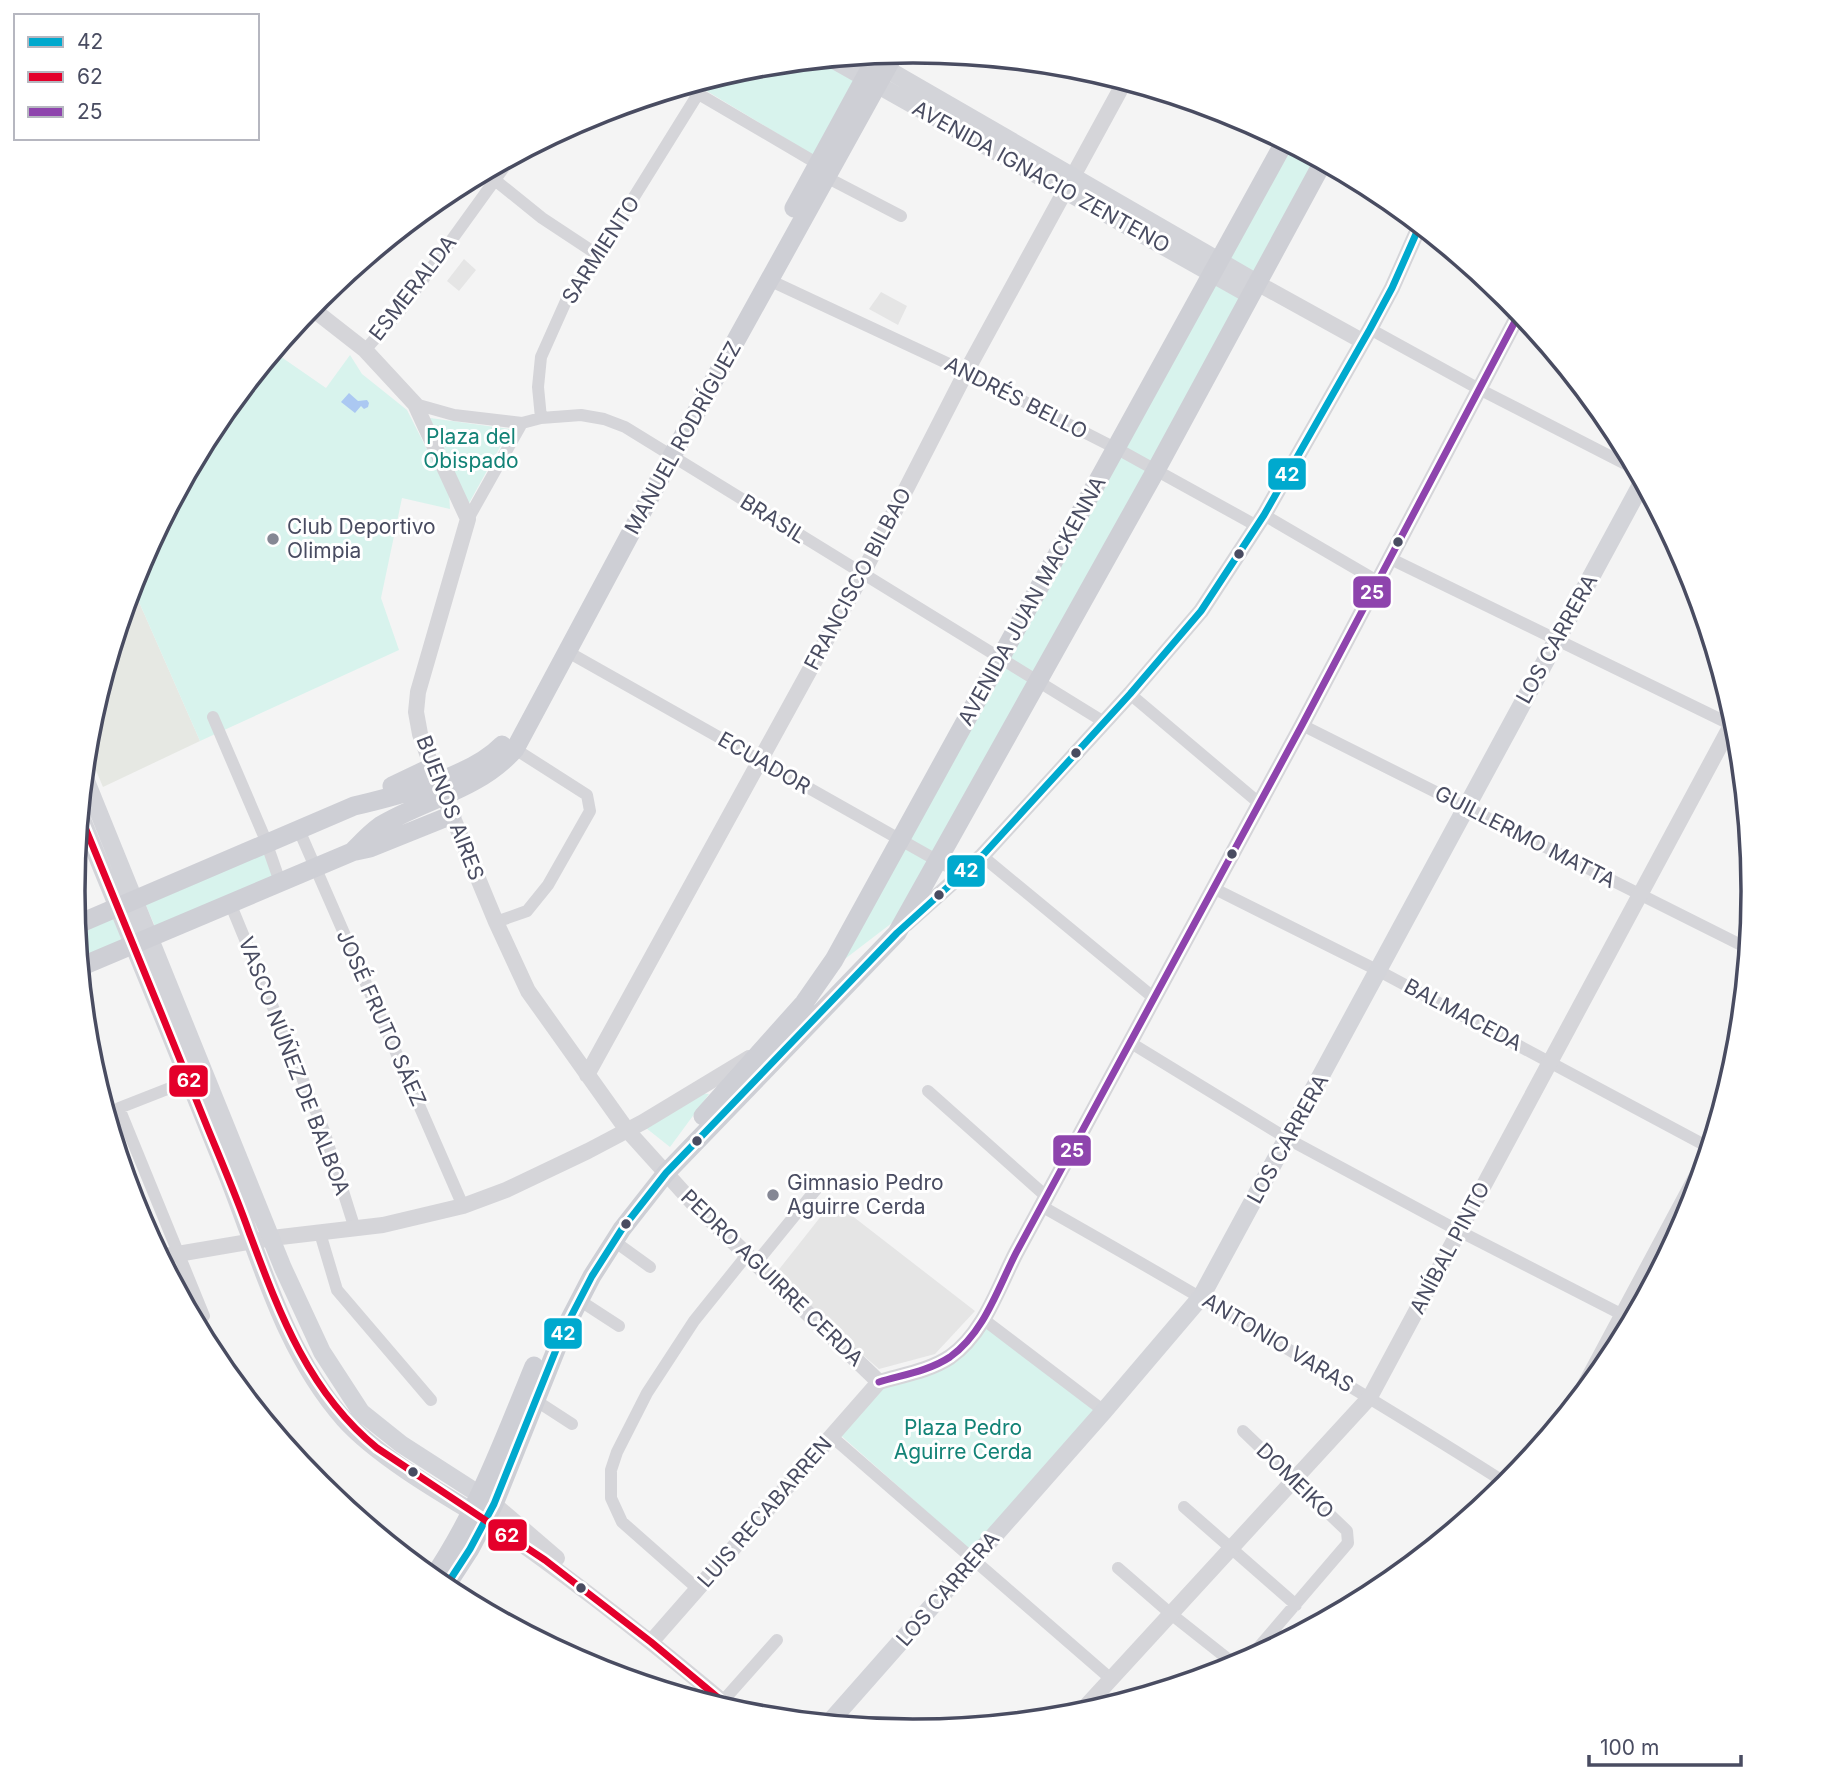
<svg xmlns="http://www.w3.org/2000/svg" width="1827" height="1783" viewBox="0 0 1827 1783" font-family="Inter,sans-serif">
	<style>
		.commercial { fill: #e6e8e3 }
		.education { fill: #e5e5e5 }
		.green { fill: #d8f3ed }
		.water { fill: #abc8f2 }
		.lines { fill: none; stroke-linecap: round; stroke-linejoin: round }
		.minor { stroke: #d5d5d9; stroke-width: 12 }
		.tertiary { stroke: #d5d5d9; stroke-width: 16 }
		.secondary { stroke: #d3d4d9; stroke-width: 18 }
		.primary { stroke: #cecfd5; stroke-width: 19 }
		.bus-1-casing { stroke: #fff; stroke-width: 12 }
		.bus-2-casing { stroke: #fff; stroke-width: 12 }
		.bus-3-casing { stroke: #fff; stroke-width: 12 }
		.bus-1 { stroke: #00a9ce; stroke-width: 7 }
		.bus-2 { stroke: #e4002b; stroke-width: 7 }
		.bus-3 { stroke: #8e44ad; stroke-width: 7 }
		.poi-dot { fill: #858794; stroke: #fff; stroke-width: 2.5 }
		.bus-dot { fill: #494c61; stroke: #fff; stroke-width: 2.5 }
		.labels { text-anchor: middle; stroke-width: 6; stroke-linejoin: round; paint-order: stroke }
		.street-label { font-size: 21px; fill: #494c61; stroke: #fff }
		.park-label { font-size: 21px; fill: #138377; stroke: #fff }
		.poi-label { font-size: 21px; fill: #494c61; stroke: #fff; text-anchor: start }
		.rim { fill: none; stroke: #494c61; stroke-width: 3.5 }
		.line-badge { stroke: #fff; stroke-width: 2.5 }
		.badge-label { font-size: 19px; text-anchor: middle; font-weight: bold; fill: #fff }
	</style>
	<rect width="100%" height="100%" fill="#f4f4f4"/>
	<path class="commercial" d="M 132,586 L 200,741 L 103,787 L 87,749 L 89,727 Z"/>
	<path class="education" d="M 464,259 L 476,270 L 459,291 L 447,281 Z
		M 881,292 L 907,306 L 898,325 L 869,309 Z
		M 833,1201 L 975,1311 L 935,1354 L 879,1369 L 773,1277 Z"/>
	<path class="green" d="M 819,60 L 854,81 L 813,155 L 695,84 L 750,67 Z
		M 1289,144 L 1321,161 L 905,913 L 837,965 Z
		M 274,352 L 326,388 L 350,355 L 362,374 L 407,410 L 449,493 L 450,509 L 402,498 L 381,598 L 399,650 L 200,741 L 132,586 L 137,569 L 215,424 Z
		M 430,418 L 510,429 L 468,505 Z
		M 265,851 L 276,877 L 156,929 L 145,903 Z
		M 113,912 L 125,940 L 79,960 L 76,928 Z
		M 697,1093 L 709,1094 L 670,1147 L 646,1128 Z
		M 983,1325 L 1094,1410 L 971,1551 L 837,1432 L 880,1385 L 925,1372 Z"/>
	<path class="water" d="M 349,393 L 358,401 L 367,400 L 369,403 L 368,407 L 364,409 L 361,406 L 355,413 L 341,402 Z"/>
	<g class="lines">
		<path class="minor" d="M 685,86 L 818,164
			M 485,172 L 542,218 L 598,255
			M 826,177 L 901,216
			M 769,280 L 966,372 L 1123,452 L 1257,526
			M 1370,329 L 1479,389 L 1637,470
			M 365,350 L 404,306 L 510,159
			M 415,404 L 454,415 L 522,423 L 541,418 L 581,415 L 604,419 L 625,427 L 1104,722
			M 541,418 L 538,387 L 541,357 L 566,301 L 598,255 L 698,94
			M 1264,515 L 1377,581
			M 468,519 L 522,423
			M 1391,559 L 1738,728
			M 568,652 L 961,874
			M 1130,694 L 1259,803
			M 213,717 L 264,836 L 280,882
			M 1302,725 L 1749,949
			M 299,830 L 463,1206
			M 982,856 L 1154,998
			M 1213,888 L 1379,971 L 1710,1148
			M 230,903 L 324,1131 L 355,1229
			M 496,922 L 527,911 L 548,885 L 590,811 L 587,795 L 515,749
			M 1131,1043 L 1288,1139 L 1459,1231 L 1621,1314
			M 193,1079 L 119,1108 L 204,1316
			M 928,1091 L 1048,1198
			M 1043,1207 C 1200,1296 1356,1388 1509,1485
			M 320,1233 L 337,1290 L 431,1400
			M 614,1241 L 650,1267
			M 756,1263 L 818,1187
			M 579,1300 L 619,1326
			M 983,1319 L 1104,1411
			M 535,1400 L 572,1424
			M 1243,1431 L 1347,1531 L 1348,1543 L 1246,1662
			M 831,1436 L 1111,1679
			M 1184,1507 L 1296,1605
			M 1118,1568 L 1171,1614 L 1238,1667
			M 698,1589 L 622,1522 L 611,1498 L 611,1470 L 617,1452 L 647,1393 L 694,1321 L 747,1255
			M 722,1702 L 777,1640"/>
		<path class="tertiary" d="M 1257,283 L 1362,341
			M 310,307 L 365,350 L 415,404 L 468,519 L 418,692 L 416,712 L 420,734 L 432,767 L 496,922 L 528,991 L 627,1130 L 692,1202 L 879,1382
			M 906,924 L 982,856 L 1130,694 L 1201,611 L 1264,515 L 1370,329 L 1392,288 L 1420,225
			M 587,1075 L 862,575 L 966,372 L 1125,81
			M 160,1257 L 272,1238 L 383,1225 L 463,1206 L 506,1190 L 588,1151 L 643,1122 L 749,1058
			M 879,1382 C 902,1375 929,1371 950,1357 C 984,1333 998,1288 1016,1253 L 1302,725 L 1520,312
			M 1572,1409 L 1708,1155
			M 494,1504 L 557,1558
			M 486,1519 C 572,1579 654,1643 734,1711
			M 651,1642 L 879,1382
			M 1077,1716 L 1370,1397 L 1735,718"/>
		<path class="secondary" d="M 864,56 L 1257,283
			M 832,59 L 1250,295
			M 84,776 L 283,1268 L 322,1352 L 361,1412 L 401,1444 L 491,1502
			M 80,815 C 130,936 179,1056 228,1177 C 261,1260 284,1351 344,1419 C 376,1455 439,1492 481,1517
			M 828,1724 L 1104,1411 L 1201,1297 L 1643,481"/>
		<path class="primary" d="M 794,208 L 878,54
			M 392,786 L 432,767
			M 356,851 L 370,848 L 452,815
			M 76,925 L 354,806 C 397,796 471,777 502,745
			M 80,967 L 352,852 C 361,843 370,833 380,826 C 425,799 479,790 515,749 L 672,456 L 895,53
			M 703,1116 L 804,1003 L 834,960 L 1285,141
			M 432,1579 C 477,1513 504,1439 534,1366
			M 444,1589 L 470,1549 L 494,1504 L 564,1330 L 592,1276 L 622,1229 L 666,1173 L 897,933 L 1156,470 L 1323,162"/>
		<g class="bus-1-casing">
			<path id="bus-1" d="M 444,1589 L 470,1549 L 494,1504 L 564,1330 L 592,1276 L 622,1229 L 666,1173 L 897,933 L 982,856 L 1130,694 L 1201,611 L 1264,515 L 1370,329 L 1392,288 L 1420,225"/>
		</g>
		<g class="bus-2-casing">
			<path id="bus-2" d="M 80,815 C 123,920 166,1024 208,1129 C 222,1163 237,1198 249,1232 C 279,1312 308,1392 377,1448 L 545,1560 L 651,1642 L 734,1711"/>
		</g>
		<g class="bus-3-casing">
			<path id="bus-3" d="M 879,1382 C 902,1375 929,1371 950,1357 C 984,1333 998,1288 1016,1253 L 1302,725 L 1520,312"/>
		</g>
		<use href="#bus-1" class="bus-1"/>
		<use href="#bus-2" class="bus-2"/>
		<use href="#bus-3" class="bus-3"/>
	</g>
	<g class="poi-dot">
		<circle cx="273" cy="539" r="7"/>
		<circle cx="773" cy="1195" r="7"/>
	</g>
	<g class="bus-dot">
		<circle cx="1398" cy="542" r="6"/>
		<circle cx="1239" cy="554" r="6"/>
		<circle cx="1076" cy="753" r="6"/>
		<circle cx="1232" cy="854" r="6"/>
		<circle cx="939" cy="895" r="6"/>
		<circle cx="697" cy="1141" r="6"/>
		<circle cx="626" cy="1224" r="6"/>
		<circle cx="413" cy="1472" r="6"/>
		<circle cx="581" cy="1588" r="6"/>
	</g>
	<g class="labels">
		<g class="street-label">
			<text transform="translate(1041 177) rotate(29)" y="7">AVENIDA IGNACIO ZENTENO</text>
			<text transform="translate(601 250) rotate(-57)" y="7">SARMIENTO</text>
			<text transform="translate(413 288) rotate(-52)" y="7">ESMERALDA</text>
			<text transform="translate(1016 398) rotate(27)" y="7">ANDRÉS BELLO</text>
			<text transform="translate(683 438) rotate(-61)" y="7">MANUEL RODRÍGUEZ</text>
			<text transform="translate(773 519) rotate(32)" y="7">BRASIL</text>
			<text transform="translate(858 579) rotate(-62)" y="7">FRANCISCO BILBAO</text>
			<text transform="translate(1032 601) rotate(-61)" y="7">AVENIDA JUAN MACKENNA</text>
			<text transform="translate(1557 639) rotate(-61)" y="7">LOS CARRERA</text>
			<text transform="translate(764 763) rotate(30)" y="7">ECUADOR</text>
			<text transform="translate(450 808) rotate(69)" y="7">BUENOS AIRES</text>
			<text transform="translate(1525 837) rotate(27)" y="7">GUILLERMO MATTA</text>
			<text transform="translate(1463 1015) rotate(28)" y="7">BALMACEDA</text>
			<text transform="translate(381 1018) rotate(66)" y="7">JOSÉ FRUTO SÁEZ</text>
			<text transform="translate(294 1066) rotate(69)" y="7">VASCO NÚÑEZ DE BALBOA</text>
			<text transform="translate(1288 1139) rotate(-61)" y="7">LOS CARRERA</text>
			<text transform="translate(1450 1248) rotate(-62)" y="7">ANÍBAL PINTO</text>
			<text transform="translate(772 1278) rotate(44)" y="7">PEDRO AGUIRRE CERDA</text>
			<text transform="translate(1278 1343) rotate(31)" y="7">ANTONIO VARAS</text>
			<text transform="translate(1295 1481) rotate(44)" y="7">DOMEIKO</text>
			<text transform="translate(765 1512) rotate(-49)" y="7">LUIS RECABARREN</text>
			<text transform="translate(948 1589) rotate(-49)" y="7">LOS CARRERA</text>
		</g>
		<g class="park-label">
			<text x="471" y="444">Plaza del<tspan x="471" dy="24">Obispado</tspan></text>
			<text x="963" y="1435">Plaza Pedro<tspan x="963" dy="24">Aguirre Cerda</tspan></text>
		</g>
		<g class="poi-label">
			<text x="287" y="534">Club Deportivo<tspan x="287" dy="24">Olimpia</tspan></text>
			<text x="787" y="1190">Gimnasio Pedro<tspan x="787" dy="24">Aguirre Cerda</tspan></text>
		</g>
	</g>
	<path d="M0 0H1827V1783H0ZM85 891a828 828 0 1 1 1656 0a828 828 0 1 1-1656 0Z" fill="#fff" fill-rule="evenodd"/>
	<path class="rim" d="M85 891a828 828 0 1 1 1656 0a828 828 0 1 1-1656 0Z"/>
	<g class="line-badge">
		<rect x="1267" y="457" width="40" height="34" rx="7" fill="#00a9ce"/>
		<rect x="1352" y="575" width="40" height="34" rx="7" fill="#8e44ad"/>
		<rect x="946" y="854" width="40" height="34" rx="7" fill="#00a9ce"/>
		<rect x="168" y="1064" width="41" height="34" rx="7" fill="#e4002b"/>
		<rect x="1052" y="1134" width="40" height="33" rx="7" fill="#8e44ad"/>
		<rect x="543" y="1317" width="40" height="33" rx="7" fill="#00a9ce"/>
		<rect x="487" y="1518" width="41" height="34" rx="7" fill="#e4002b"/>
	</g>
	<g class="badge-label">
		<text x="1287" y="481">42</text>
		<text x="1372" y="599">25</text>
		<text x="966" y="877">42</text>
		<text x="189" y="1087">62</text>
		<text x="1072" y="1157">25</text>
		<text x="563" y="1340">42</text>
		<text x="507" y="1542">62</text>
	</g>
	<rect x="14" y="14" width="245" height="126" fill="#ffffff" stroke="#b6b7c0" stroke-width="2"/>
	<rect x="28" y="37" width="35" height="10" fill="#00a9ce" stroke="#b6b7c0" stroke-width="2"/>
	<text x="77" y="49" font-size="21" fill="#494c61">42</text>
	<rect x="28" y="72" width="35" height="10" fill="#e4002b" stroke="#b6b7c0" stroke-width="2"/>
	<text x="77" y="84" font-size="21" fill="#494c61">62</text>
	<rect x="28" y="107" width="35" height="10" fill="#8e44ad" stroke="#b6b7c0" stroke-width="2"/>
	<text x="77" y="119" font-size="21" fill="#494c61">25</text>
	<path d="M1589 1755v10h152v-10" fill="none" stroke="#494c61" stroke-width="3.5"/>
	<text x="1600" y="1755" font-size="21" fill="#494c61" stroke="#ffffff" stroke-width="5" paint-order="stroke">100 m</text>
</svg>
